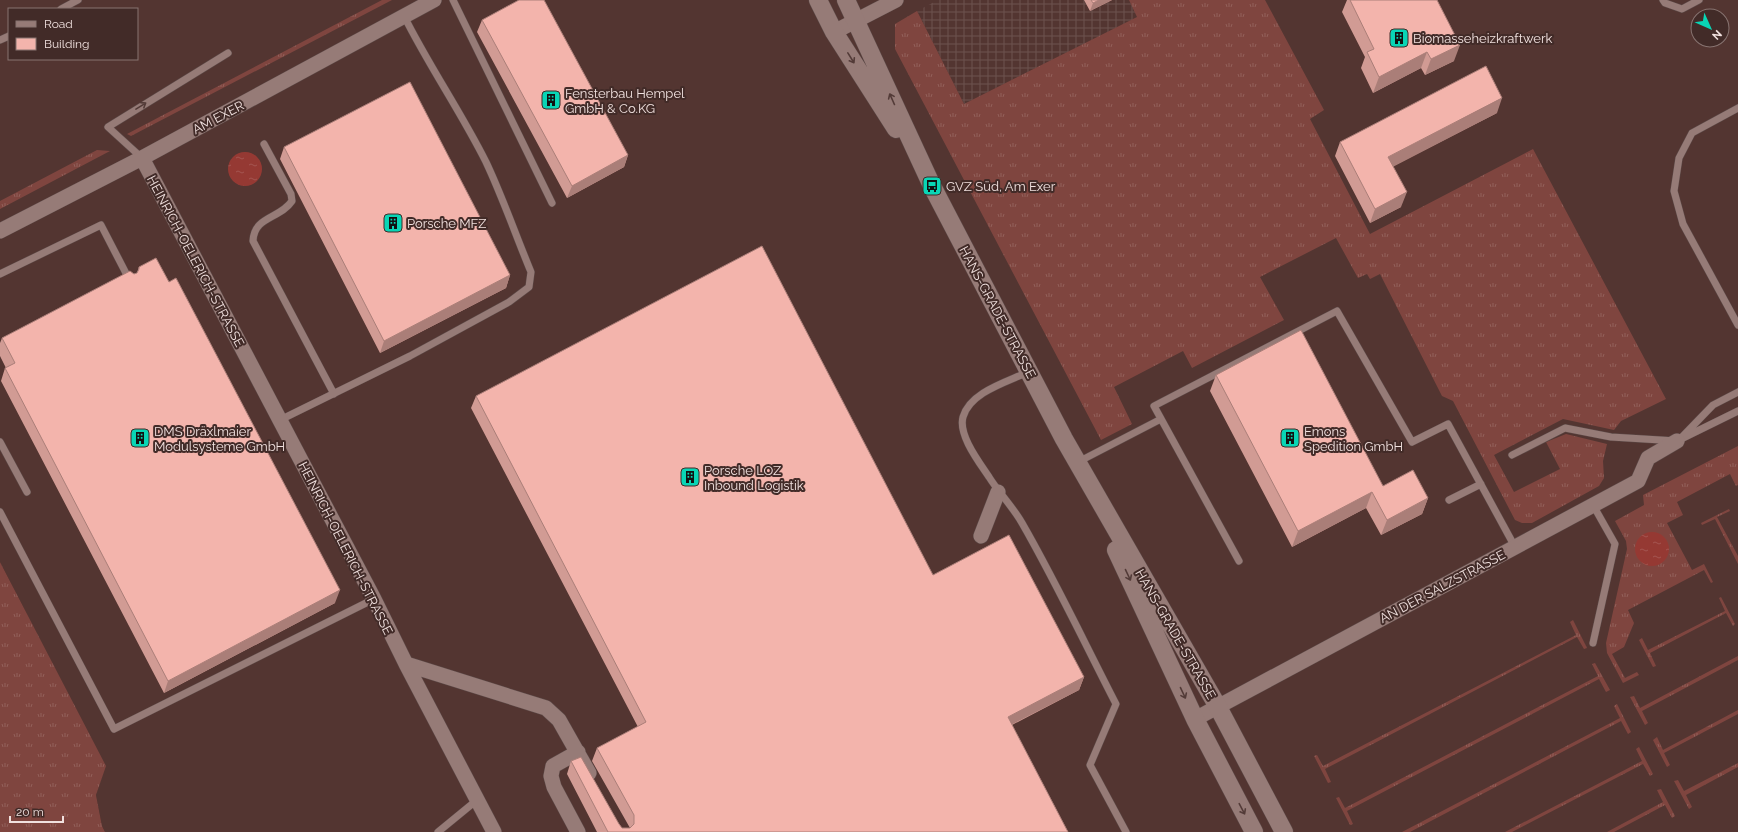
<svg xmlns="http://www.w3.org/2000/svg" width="1738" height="832" viewBox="0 0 1738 832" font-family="Raleway,sans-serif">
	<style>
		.built { fill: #533531; fill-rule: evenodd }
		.industrial { fill: url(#industrial-grid) }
		.grass { fill: url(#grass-tufts) }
		.water { fill: url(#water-ripples) }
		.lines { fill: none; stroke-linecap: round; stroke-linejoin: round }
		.service-casing { stroke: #5c4947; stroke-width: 8 }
		.minor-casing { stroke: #5c4947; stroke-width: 16 }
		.tertiary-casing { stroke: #5c4947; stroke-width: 19 }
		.service { stroke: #967b77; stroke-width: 7 }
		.minor { stroke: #967b77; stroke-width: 15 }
		.tertiary { stroke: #967b77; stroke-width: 18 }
		.wall { fill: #d19b94 }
		.shaded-wall { fill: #aa7e78 }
		.building { fill: #f3b4ac; stroke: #aa7e78 }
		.oneway { stroke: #533b38 }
		.labels { text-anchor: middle; stroke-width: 4; stroke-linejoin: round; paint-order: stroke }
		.poi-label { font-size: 13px; fill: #f1e1df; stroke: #422b28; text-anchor: start }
		.street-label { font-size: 13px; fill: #f1e1df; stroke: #422b28 }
	</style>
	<defs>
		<pattern id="industrial-grid" width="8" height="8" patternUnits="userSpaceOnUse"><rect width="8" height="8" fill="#533531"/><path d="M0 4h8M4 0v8" fill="none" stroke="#6c524e"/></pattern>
		<pattern id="grass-tufts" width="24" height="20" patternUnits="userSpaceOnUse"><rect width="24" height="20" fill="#7f453f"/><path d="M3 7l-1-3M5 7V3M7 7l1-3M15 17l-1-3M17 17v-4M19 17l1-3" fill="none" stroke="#92605a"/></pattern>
		<pattern id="water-ripples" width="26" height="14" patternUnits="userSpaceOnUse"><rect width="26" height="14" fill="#953933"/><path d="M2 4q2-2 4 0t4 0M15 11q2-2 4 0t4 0" fill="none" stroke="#a45550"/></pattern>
	</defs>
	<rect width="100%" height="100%" fill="#422b28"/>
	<path class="built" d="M 0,0 L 1738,0 L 1738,832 L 105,832 L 102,826 L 96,795 L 105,766 L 0,562 ZM 9,9 L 137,9 L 137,59 L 9,59 ZM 1698,16 L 1722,16 L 1722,40 L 1698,40 Z"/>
	<path class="industrial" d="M 938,0 L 1129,0 L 1138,17 L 964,104 L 917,11 Z"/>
	<path class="grass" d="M 382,0 L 392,0 L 131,136 L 127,134 Z
		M 1129,0 L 1265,0 L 1324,110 L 1310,119 L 1370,234 L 1533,149 L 1666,399 L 1621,421 L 1614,430 L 1563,419 L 1494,455 L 1514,492 L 1560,469 L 1546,442 L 1566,434 L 1607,444 L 1603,461 L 1604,478 L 1599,486 L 1532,523 L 1522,523 L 1515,520 L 1453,401 L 1442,396 L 1380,274 L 1370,279 L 1367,274 L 1358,278 L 1336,238 L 1260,277 L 1284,320 L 1192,368 L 1183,351 L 1114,387 L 1132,424 L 1101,440 L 895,49 L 895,24 L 917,11 L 964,104 L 1137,17 Z
		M 97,150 L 110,151 L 0,209 L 0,201 Z
		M 1738,446 L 1738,485 L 1736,486 L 1730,474 L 1677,502 L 1683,515 L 1667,523 L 1692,570 L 1704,564 L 1713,582 L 1711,583 L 1704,570 L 1628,610 L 1634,623 L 1624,647 L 1612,654 L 1625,678 L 1637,672 L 1639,675 L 1623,683 L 1607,653 L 1606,643 L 1627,549 L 1626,541 L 1615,521 L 1644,505 L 1643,495 Z
		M 1729,509 L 1730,511 L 1717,517 L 1738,556 L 1738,564 L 1715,519 L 1702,525 L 1701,523 Z
		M 0,562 L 106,766 L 96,795 L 102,826 L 105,832 L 0,832 Z
		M 1721,597 L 1735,624 L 1733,626 L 1726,613 L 1650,653 L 1656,666 L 1653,667 L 1639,640 L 1642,638 L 1648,650 L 1725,611 L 1719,598 Z
		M 1573,620 L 1587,648 L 1584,649 L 1577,637 L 1325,769 L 1331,782 L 1328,783 L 1314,756 L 1317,755 L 1323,766 L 1576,635 L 1570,622 Z
		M 1738,656 L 1738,660 L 1642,711 L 1648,723 L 1645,725 L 1630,697 L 1634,696 L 1640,708 Z
		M 1595,663 L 1610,690 L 1606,692 L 1599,679 L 1347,811 L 1353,824 L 1350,825 L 1336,798 L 1339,797 L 1345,808 L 1598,676 L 1592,664 Z
		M 1617,704 L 1631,732 L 1628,734 L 1621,721 L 1410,832 L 1402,832 L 1620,718 L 1614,706 Z
		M 1738,710 L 1738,714 L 1664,753 L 1670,765 L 1667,767 L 1653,740 L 1657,737 L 1663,750 Z
		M 1639,747 L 1653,774 L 1650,776 L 1643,764 L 1512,832 L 1505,832 L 1642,761 L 1636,749 Z
		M 1738,763 L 1738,767 L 1686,795 L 1692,807 L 1689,809 L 1674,781 L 1678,780 L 1684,791 Z
		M 1661,789 L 1675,816 L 1672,818 L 1665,805 L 1614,832 L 1607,832 L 1663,802 L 1657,790 Z"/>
	<path class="water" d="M228 169a17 17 0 1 1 34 0a17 17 0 1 1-34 0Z
		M1635 549a17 17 0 1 1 34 0a17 17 0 1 1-34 0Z"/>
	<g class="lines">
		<g class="service-casing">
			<path id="service" d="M 453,0 L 552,203
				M 1663,0 L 1665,3 L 1682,9 L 1699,0
				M 61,9 L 78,0
				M 0,40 L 9,36
				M 1738,108 L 1692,133 L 1679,158 L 1674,191 L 1683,224 L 1738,325
				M 264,144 L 291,194 L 292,201 C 280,219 254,216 253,241 L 334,394
				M 142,158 L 108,127 L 228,53
				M 0,274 L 101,225 L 130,281
				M 1028,372 C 1007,382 970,392 963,417 C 958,435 979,462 989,477 C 999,493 1013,507 1022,523 C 1056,582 1085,644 1116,704 L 1090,765 L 1126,832
				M 280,420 L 410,356 L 509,302 L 529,287 L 531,272 C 516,236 503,198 486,162 C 461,112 429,66 404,16
				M 1682,437 L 1713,405 L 1738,392
				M 0,442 L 27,492
				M 1512,455 L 1565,428 L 1611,437 L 1677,441 L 1738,411
				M 1078,462 L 1161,419
				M 1449,500 L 1481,484
				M 1593,505 L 1615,544 L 1593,643
				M 0,512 L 114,729 L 374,599
				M 1239,561 L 1154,406 L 1337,311 L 1412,442 L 1448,424 L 1515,547
				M 438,832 L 477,800"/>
		</g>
		<g class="minor-casing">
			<path id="minor" d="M 834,32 L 896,0
				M 142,158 L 374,599 L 406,664 L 494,832
				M 0,231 L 142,158 L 434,0
				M 981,536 L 998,492
				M 406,664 L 546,708 L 559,720 L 589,773
				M 1195,719 L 1638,481 L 1648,458 L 1677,441
				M 578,752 L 553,766 L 551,776 L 554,787 L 578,832"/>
		</g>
		<g class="tertiary-casing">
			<path id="tertiary" d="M 818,0 L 834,32 L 896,129
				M 846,0 L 932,186 L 1064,439 L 1218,707 L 1284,832
				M 1116,550 L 1195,719 L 1254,832"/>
		</g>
		<use href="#service" class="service"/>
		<use href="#minor" class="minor"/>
		<use href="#tertiary" class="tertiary"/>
	</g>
	<path class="wall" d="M 1084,0 L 1112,0 L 1090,11 Z
		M 1347,0 L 1437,0 L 1454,61 L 1425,75 L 1421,68 L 1373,93 L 1361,68 L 1365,57 L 1342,12 Z
		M 482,20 L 628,155 L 624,167 L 567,198 L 477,32 Z
		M 1497,113 L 1393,166 L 1401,207 L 1370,223 L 1335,156 L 1340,142 Z
		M 284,147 L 510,275 L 506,288 L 380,353 L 280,159 Z
		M 139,267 L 335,603 L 164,693 L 1,381 L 5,368 L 6,368 L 0,356 L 0,343 L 2,338 L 134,274 L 137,273 Z
		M 1216,375 L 1383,486 L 1428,498 L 1422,514 L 1381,535 L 1366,508 L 1292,547 L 1210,391 Z
		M 476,396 L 933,575 L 1084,677 L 1079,690 L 1012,725 L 1068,832 L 597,832 L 567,774 L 571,761 L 619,824 L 622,828 L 630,828 L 592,761 L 597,748 L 638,727 L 471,408 Z"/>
	<path class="shaded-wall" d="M 1099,0 L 1112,0 L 1090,11 L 1093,3 Z
		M 1460,45 L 1454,61 L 1425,75 L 1431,59 Z
		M 1427,52 L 1421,68 L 1373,93 L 1379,77 Z
		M 1502,98 L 1497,113 L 1383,172 L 1388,157 Z
		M 628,155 L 624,167 L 567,198 L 572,186 Z
		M 1407,192 L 1401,207 L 1370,223 L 1375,209 Z
		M 510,275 L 506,288 L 380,353 L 384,341 Z
		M 1372,492 L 1366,508 L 1292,547 L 1298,531 Z
		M 1428,498 L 1422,514 L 1381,535 L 1387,520 Z
		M 340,590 L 335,603 L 164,693 L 168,681 Z
		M 1084,677 L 1079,690 L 1003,729 L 1008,717 Z"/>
	<path class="building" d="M 519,0 L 544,0 L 628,155 L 572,186 L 482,20 Z
		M 1091,0 L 1099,0 L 1093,3 Z
		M 1350,0 L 1437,0 L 1460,45 L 1431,59 L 1427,52 L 1379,77 L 1367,52 L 1374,49 Z
		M 1486,66 L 1502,98 L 1388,157 L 1407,192 L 1375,209 L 1340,142 Z
		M 410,82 L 510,275 L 384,341 L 284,147 Z
		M 762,246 L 933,575 L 1009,535 L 1084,677 L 1008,717 L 1068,832 L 608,832 L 571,761 L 581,757 L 619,824 L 622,828 L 630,828 L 634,824 L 634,815 L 597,748 L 646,722 L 476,396 Z
		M 156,258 L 169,282 L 176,278 L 340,590 L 168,681 L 5,368 L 15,363 L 2,338 L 130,271 L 134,274 L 137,273 L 139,269 L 139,267 Z
		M 1301,330 L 1383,486 L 1413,470 L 1428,498 L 1387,520 L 1372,492 L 1298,531 L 1216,375 Z"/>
	<defs><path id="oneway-shaft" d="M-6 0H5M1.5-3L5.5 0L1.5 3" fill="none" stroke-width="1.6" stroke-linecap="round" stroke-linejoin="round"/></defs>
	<g class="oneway">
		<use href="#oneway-shaft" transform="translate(851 58) rotate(58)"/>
		<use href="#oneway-shaft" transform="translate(892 99) rotate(-114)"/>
		<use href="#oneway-shaft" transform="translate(141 106) rotate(-32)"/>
		<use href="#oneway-shaft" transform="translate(1128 575) rotate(65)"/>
		<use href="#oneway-shaft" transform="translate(1183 693) rotate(65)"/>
		<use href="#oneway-shaft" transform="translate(1242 809) rotate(62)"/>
	</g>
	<defs>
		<g id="building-square" transform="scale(1)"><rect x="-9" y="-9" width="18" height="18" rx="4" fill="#09d5b5" stroke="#422b28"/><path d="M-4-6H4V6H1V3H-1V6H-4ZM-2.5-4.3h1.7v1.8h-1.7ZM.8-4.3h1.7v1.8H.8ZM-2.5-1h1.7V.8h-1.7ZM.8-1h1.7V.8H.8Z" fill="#111"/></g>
		<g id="bus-square" transform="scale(1)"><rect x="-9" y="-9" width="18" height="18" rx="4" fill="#09d5b5" stroke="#422b28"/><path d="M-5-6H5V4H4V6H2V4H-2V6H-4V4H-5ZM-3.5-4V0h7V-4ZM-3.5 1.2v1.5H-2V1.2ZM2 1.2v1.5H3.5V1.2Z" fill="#111"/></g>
	</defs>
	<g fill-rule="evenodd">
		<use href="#building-square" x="1399" y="38"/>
		<use href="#building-square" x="551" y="100"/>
		<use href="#bus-square" x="932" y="186"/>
		<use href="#building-square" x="393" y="223"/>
		<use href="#building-square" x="140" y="438"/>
		<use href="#building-square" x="1290" y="438"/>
		<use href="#building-square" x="690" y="477"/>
	</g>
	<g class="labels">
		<g class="poi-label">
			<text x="1413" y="43">Biomasseheizkraftwerk</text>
			<text x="565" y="98">Fensterbau Hempel<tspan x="565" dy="15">GmbH &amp; Co.KG</tspan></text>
			<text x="946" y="191">GVZ Süd, Am Exer</text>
			<text x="407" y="228">Porsche MFZ</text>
			<text x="154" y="436">DMS Dräxlmaier<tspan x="154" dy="15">Modulsysteme GmbH</tspan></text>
			<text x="1304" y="436">Emons<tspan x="1304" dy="15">Spedition GmbH</tspan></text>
			<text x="704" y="475">Porsche LOZ<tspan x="704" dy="15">Inbound Logistik</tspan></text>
		</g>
		<g class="street-label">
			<text transform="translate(218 117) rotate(-28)" y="5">AM EXER</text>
			<text transform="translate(196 261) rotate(62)" y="5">HEINRICH-OELERICH-STRASSE</text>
			<text transform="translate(998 312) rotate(62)" y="5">HANS-GRADE-STRASSE</text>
			<text transform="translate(346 548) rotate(63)" y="5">HEINRICH-OELERICH-STRASSE</text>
			<text transform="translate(1442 586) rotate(-28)" y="5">AN DER SALZSTRASSE</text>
			<text transform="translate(1176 634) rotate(60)" y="5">HANS-GRADE-STRASSE</text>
		</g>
	</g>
	<rect x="8" y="8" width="130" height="52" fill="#422b28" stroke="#887471"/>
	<rect x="16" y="21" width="20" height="6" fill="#967b77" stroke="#887471"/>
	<text x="44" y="28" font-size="12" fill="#f1e1df">Road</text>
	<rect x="16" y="38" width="20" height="12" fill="#f3b4ac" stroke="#887471"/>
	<text x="44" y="48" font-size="12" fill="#f1e1df">Building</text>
	<g transform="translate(1710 28) rotate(135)"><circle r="19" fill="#422b28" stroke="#887471"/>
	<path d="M0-3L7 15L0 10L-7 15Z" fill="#09d5b5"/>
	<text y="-6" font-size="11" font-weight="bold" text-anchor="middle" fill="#f1e1df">N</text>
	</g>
	<path d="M10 816v6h53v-6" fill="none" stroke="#f1e1df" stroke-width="2"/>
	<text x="16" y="816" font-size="12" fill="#f1e1df" stroke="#422b28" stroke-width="3" paint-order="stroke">20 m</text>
</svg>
